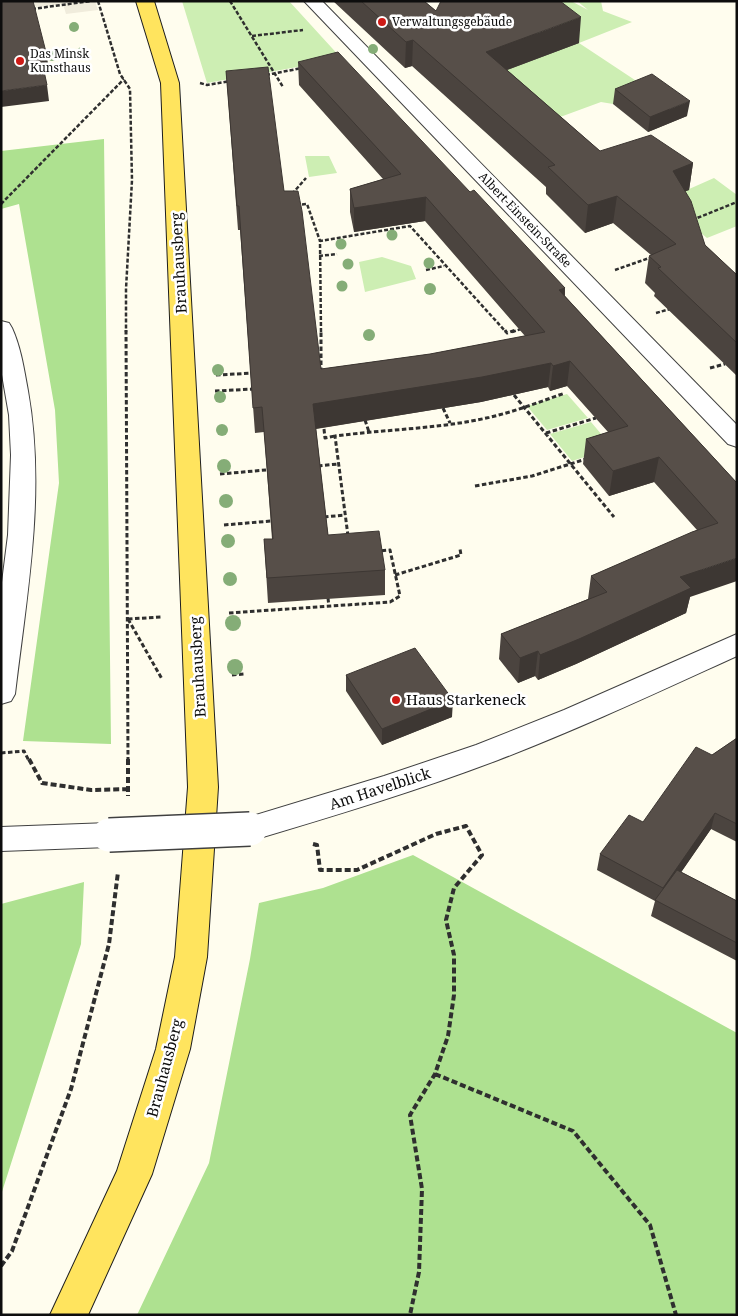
<svg xmlns="http://www.w3.org/2000/svg" width="738" height="1316" viewBox="0 0 738 1316" font-family="'Noto Serif',serif">
	<style>
		.green { fill: #cdeeb3 }
		.forest { fill: #aee190 }
		.plaza { fill: #f0ecdc }
		.lines { fill: none; stroke-linecap: round; stroke-linejoin: round }
		.street-casing { stroke: #404040; stroke-width: 2 }
		.primary-casing { stroke: #1e1e1e; stroke-width: 2 }
		.path-far2 { stroke: #2f2f2f; stroke-width: 2.5; stroke-dasharray: 4 2; stroke-linecap: butt }
		.path-far1 { stroke: #2f2f2f; stroke-width: 3; stroke-dasharray: 4.5 2.5; stroke-linecap: butt }
		.path { stroke: #2f2f2f; stroke-width: 4; stroke-dasharray: 6 3; stroke-linecap: butt }
		.street { fill: #fff; fill-rule: evenodd }
		.primary { fill: #ffe45e; fill-rule: evenodd }
		.street-bridge-casing { stroke: #404040; stroke-width: 36; stroke-linecap: butt }
		.street-bridge { stroke: #fff; stroke-width: 33 }
		.tree { fill: #85ad77 }
		.wall { fill: #4b443f }
		.shaded-wall { fill: #3d3733 }
		.building { fill: #574f49; stroke: #3d3733 }
		.poi-dot { fill: #cd1b16; stroke: #fff; stroke-width: 2 }
		.labels { text-anchor: middle; stroke-width: 5; stroke-linejoin: round; paint-order: stroke }
		.far-poi-label { font-size: 12px; fill: #0d0d0d; stroke: #fff; text-anchor: start }
		.far-street-label { font-size: 12px; fill: #0d0d0d; stroke: #fff }
		.street-label { font-size: 15px; fill: #0d0d0d; stroke: #fff }
		.poi-label { font-size: 15px; fill: #0d0d0d; stroke: #fff; text-anchor: start }
	</style>
	<rect width="100%" height="100%" fill="#fffdee"/>
	<path class="green" d="M 182,1 L 289,1 L 342,59 L 207,83 Z
		M 536,1 L 571,1 L 588,10 L 577,1 L 601,1 L 603,11 L 632,22 L 579,43 L 650,90 L 613,104 L 601,102 L 533,127 L 493,75 L 578,43 Z
		M 305,156 L 329,156 L 337,173 L 309,177 Z
		M 714,178 L 737,195 L 737,226 L 707,238 L 662,201 Z
		M 382,257 L 411,266 L 416,279 L 365,292 L 359,262 Z
		M 567,394 L 588,418 L 547,430 L 527,406 Z
		M 591,422 L 613,448 L 572,461 L 550,434 Z"/>
	<path class="forest" d="M 104,139 L 111,744 L 23,741 L 59,483 L 55,410 L 19,204 L 1,209 L 1,151 Z
		M 413,855 L 737,1033 L 737,1315 L 137,1315 L 209,1163 L 250,959 L 259,903 L 323,888 Z
		M 84,882 L 81,944 L 1,1195 L 1,904 Z"/>
	<path class="plaza" d="M 34,1 L 95,1 L 98,10 L 66,14 L 63,4 L 35,7 Z"/>
	<g class="lines">
		<g class="street-casing">
			<path id="street" d="M 304,1 L 322,1 L 737,425 L 737,447 L 728,444 Z
				M 1,321 L 9,323 L 12,328 C 21,348 24,369 28,391 C 46,492 27,593 15,694 L 11,701 L 1,704 L 1,590 L 8,535 L 11,455 L 9,415 L 1,369 Z
				M 737,634 L 737,656 C 658,692 579,729 498,760 C 417,791 333,816 250,841 L 239,838 L 235,829 L 239,820 L 384,776 L 476,745 L 564,710 Z
				M 109,823 L 120,826 L 124,835 L 120,844 L 109,847 L 1,851 L 1,827 Z"/>
		</g>
		<g class="primary-casing">
			<path id="primary" d="M 136,1 L 154,1 L 179,83 L 218,787 L 207,957 L 190,1049 L 152,1174 L 88,1315 L 50,1315 L 117,1171 L 156,1049 L 175,957 L 188,787 L 161,83 Z"/>
		</g>
		<path class="path-far2" d="M 98,1 L 120,74 L 130,89 L 132,180 L 126,289 L 126,332
			M 230,1 L 283,87
			M 32,9 L 91,1
			M 252,36 L 303,30
			M 266,75 L 302,68
			M 200,83 L 207,85 L 231,81
			M 292,194 L 306,178
			M 1,204 L 124,79
			M 296,205 L 307,204 L 320,241
			M 692,220 L 737,202
			M 319,256 L 337,254
			M 426,270 L 444,266
			M 615,270 L 652,257
			M 656,313 L 670,309
			M 321,332 L 320,241 L 410,226 L 506,332
			M 512,332 L 524,328"/>
		<path class="path-far1" d="M 126,330 L 128,761
			M 505,330 L 507,333 L 516,330
			M 710,368 L 725,364
			M 318,369 L 321,369 L 321,330
			M 216,375 L 255,373
			M 215,391 L 254,389
			M 514,395 L 614,517
			M 443,408 L 450,423
			M 365,420 L 369,432
			M 324,429 L 325,438 L 335,436
			M 546,433 L 596,418
			M 318,466 L 338,464
			M 220,474 L 266,470
			M 475,486 L 532,476 L 586,459
			M 324,517 L 345,515
			M 224,525 L 271,521
			M 348,536 L 335,436 C 388,429 443,429 495,416 C 519,410 542,401 565,393
			M 395,575 L 461,555 L 460,549
			M 328,598 L 329,607
			M 229,613 L 390,602 L 400,596 L 390,550 L 379,551
			M 128,619 L 162,617
			M 128,619 L 162,679
			M 232,675 L 244,674
			M 1,753 L 24,751 L 29,761"/>
		<path class="path" d="M 29,759 L 42,783 L 91,790 L 129,789
			M 128,759 L 128,796
			M 313,844 L 317,845 L 320,870 L 357,870 L 436,834 L 466,826 L 482,855 L 454,888 L 446,920 L 454,955 L 454,995 L 448,1036 L 435,1074 L 410,1115 L 422,1189 L 419,1272 L 410,1315
			M 435,1074 L 573,1131 L 650,1225 L 676,1315
			M 1,1266 L 12,1251 L 71,1089 L 109,944 L 118,872"/>
		<use href="#street" class="street"/>
		<use href="#primary" class="primary"/>
		<g class="street-bridge-casing">
			<path id="street-bridge" d="M 109,835 L 250,829"/>
		</g>
		<use href="#street-bridge" class="street-bridge"/>
	</g>
	<g class="tree">
		<circle cx="74" cy="27" r="5"/>
		<circle cx="373" cy="49" r="5"/>
		<circle cx="82" cy="52" r="5"/>
		<circle cx="52" cy="56" r="5"/>
		<circle cx="392" cy="235" r="5.5"/>
		<circle cx="341" cy="244" r="5.5"/>
		<circle cx="429" cy="263" r="5.5"/>
		<circle cx="348" cy="264" r="5.5"/>
		<circle cx="342" cy="286" r="5.5"/>
		<circle cx="430" cy="289" r="6"/>
		<circle cx="369" cy="335" r="6"/>
		<circle cx="218" cy="370" r="6"/>
		<circle cx="220" cy="397" r="6"/>
		<circle cx="222" cy="430" r="6"/>
		<circle cx="224" cy="466" r="7"/>
		<circle cx="226" cy="501" r="7"/>
		<circle cx="228" cy="541" r="7"/>
		<circle cx="230" cy="579" r="7"/>
		<circle cx="233" cy="623" r="8"/>
		<circle cx="235" cy="667" r="8"/>
	</g>
	<path class="wall" d="M 333,1 L 424,1 L 436,11 L 579,43 L 507,70 L 600,151 L 693,163 L 689,190 L 685,191 L 705,245 L 737,275 L 737,376 L 654,296 L 655,293 L 645,283 L 649,256 L 651,255 L 613,223 L 585,233 L 546,194 L 546,187 L 412,66 L 405,68 Z
		M 298,62 L 470,192 L 565,288 L 565,296 L 737,483 L 690,597 L 686,613 L 576,664 L 538,680 L 535,676 L 518,683 L 499,659 L 501,634 L 588,599 L 591,576 L 697,530 L 654,482 L 609,496 L 583,464 L 586,439 L 608,432 L 567,386 L 550,391 L 548,387 L 481,402 L 316,429 L 328,535 L 385,570 L 385,595 L 268,603 L 264,539 L 272,539 L 264,432 L 255,433 L 240,230 L 238,230 L 226,71 L 284,191 L 321,369 L 430,354 L 525,336 L 425,221 L 354,232 L 350,212 L 350,189 L 383,179 L 299,85 Z
		M 615,89 L 687,116 L 648,132 L 613,104 Z
		M 346,675 L 452,717 L 382,745 L 346,691 Z
		M 737,738 L 737,842 L 711,829 L 681,872 L 737,901 L 737,961 L 651,916 L 655,901 L 597,870 L 600,854 L 643,822 L 712,755 Z"/>
	<path class="shaded-wall" d="M 581,17 L 579,43 L 485,78 L 486,52 Z
		M 413,40 L 412,66 L 405,68 L 406,42 Z
		M 47,56 L 49,72 L 43,72 L 41,57 Z
		M 47,85 L 49,101 L 1,107 L 1,91 Z
		M 690,101 L 687,116 L 648,132 L 650,117 Z
		M 693,163 L 689,190 L 669,198 L 673,171 Z
		M 617,196 L 613,223 L 585,233 L 588,205 Z
		M 426,197 L 425,221 L 354,232 L 354,208 Z
		M 565,288 L 563,313 L 559,290 Z
		M 570,361 L 567,386 L 550,391 L 553,366 Z
		M 551,363 L 548,387 L 481,402 L 314,429 L 313,404 Z
		M 659,457 L 654,482 L 609,496 L 613,471 Z
		M 737,558 L 737,581 L 690,597 L 686,613 L 576,664 L 538,680 L 540,655 L 680,577 Z
		M 538,651 L 535,676 L 518,683 L 520,658 Z
		M 453,700 L 452,717 L 382,745 L 382,729 Z
		M 715,813 L 711,829 L 660,903 L 663,888 Z"/>
	<path class="building" d="M 1,1 L 33,1 L 47,56 L 41,57 L 47,85 L 1,91 Z
		M 361,1 L 424,1 L 436,11 L 441,1 L 560,1 L 581,17 L 486,52 L 600,151 L 651,135 L 693,163 L 673,171 L 691,201 L 705,245 L 737,275 L 737,343 L 658,268 L 661,267 L 649,256 L 676,244 L 617,196 L 588,205 L 548,167 L 555,165 L 413,40 L 406,42 Z
		M 338,52 L 470,192 L 474,190 L 565,288 L 559,290 L 737,483 L 737,558 L 680,577 L 691,588 L 579,639 L 540,655 L 538,651 L 520,658 L 501,634 L 607,592 L 591,576 L 692,532 L 718,523 L 659,457 L 613,471 L 586,439 L 628,426 L 570,361 L 553,366 L 551,363 L 482,377 L 313,404 L 328,535 L 379,531 L 385,570 L 267,578 L 264,539 L 273,539 L 262,407 L 253,408 L 239,206 L 237,206 L 226,71 L 268,67 L 284,191 L 298,191 L 302,211 L 321,369 L 430,354 L 545,332 L 426,197 L 354,208 L 350,189 L 401,174 L 298,62 Z
		M 652,74 L 690,101 L 650,117 L 615,89 Z
		M 415,648 L 453,700 L 382,729 L 346,675 Z
		M 737,738 L 737,824 L 715,813 L 663,888 L 600,854 L 629,815 L 643,822 L 696,747 L 712,755 Z
		M 677,870 L 737,901 L 737,943 L 655,900 Z"/>
	<g class="poi-dot">
		<circle cx="382" cy="22" r="5"/>
		<circle cx="20" cy="61" r="5"/>
		<circle cx="396" cy="700" r="5"/>
	</g>
	<g class="labels">
		<g class="far-poi-label">
			<text x="392" y="26">Verwaltungsgebäude</text>
			<text x="30" y="58">Das Minsk<tspan x="30" dy="14">Kunsthaus</tspan></text>
		</g>
		<g class="far-street-label">
			<text transform="translate(525 220) rotate(46)" y="4">Albert-Einstein-Straße</text>
		</g>
		<g class="street-label">
			<text transform="translate(179 263) rotate(-93)" y="5">Brauhausberg</text>
			<text transform="translate(198 667) rotate(-93)" y="5">Brauhausberg</text>
			<text transform="translate(380 789) rotate(-18)" y="5">Am Havelblick</text>
			<text transform="translate(165 1068) rotate(-75)" y="5">Brauhausberg</text>
		</g>
		<g class="poi-label">
			<text x="406" y="705">Haus Starkeneck</text>
		</g>
	</g>
	<rect width="738" height="1316" fill="none" stroke="#0d0d0d" stroke-width="5"/>
</svg>
